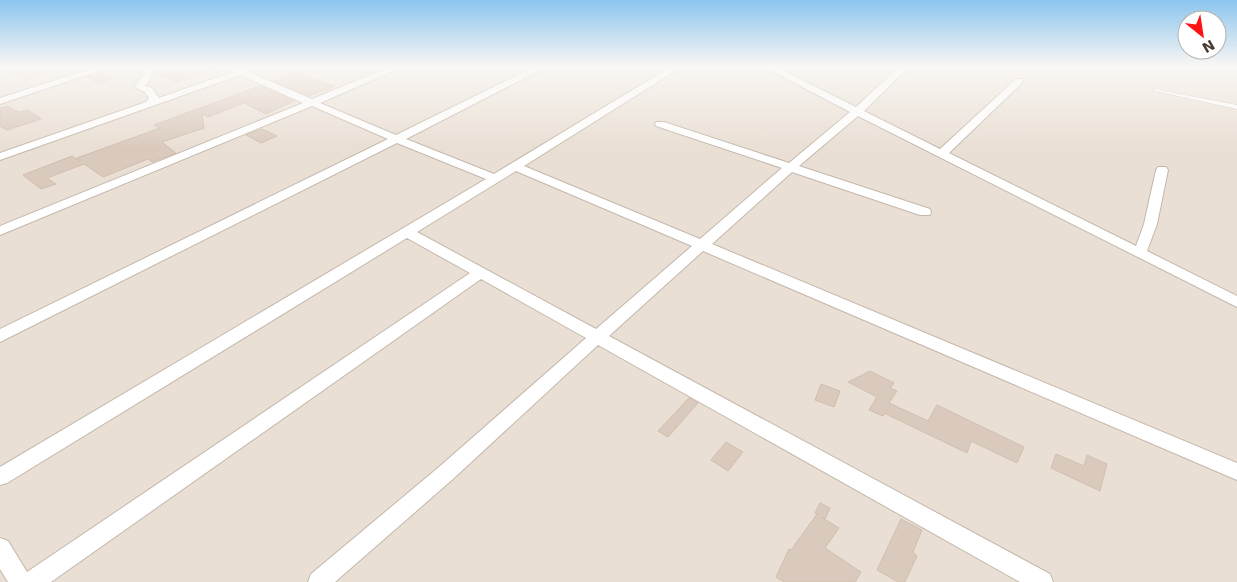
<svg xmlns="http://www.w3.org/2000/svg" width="1237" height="582" viewBox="0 0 1237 582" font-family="'DejaVu Sans',sans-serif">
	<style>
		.residential { fill: #e9dfd4 }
		.building { fill: #dacabd; stroke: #d2bead }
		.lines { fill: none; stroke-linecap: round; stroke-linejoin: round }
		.lane-casing { stroke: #c4b7ab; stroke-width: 1 }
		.street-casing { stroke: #c4b7ab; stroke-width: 2 }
		.lane { fill: #fff; fill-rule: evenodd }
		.street { fill: #fff; fill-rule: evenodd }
	</style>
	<rect width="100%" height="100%" fill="#f4eee6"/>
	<path class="residential" d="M 0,66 L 1237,66 L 1237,582 L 0,582 Z"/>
	<path class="building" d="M 2,66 L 56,66 L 57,70 L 25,79 Z
		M 175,66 L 214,66 L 215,68 L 177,82 L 155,73 Z
		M 102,72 L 114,78 L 98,83 L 87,77 Z
		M 297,72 L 321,81 L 335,86 L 309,96 L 274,81 Z
		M 260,86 L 294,101 L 266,114 L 244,103 L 208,117 L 202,114 L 204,128 L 162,142 L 176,153 L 152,162 L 148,159 L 103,177 L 84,164 L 47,178 L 56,184 L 41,189 L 23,175 L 72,156 L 80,161 L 77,158 L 160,128 L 154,125 Z
		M 7,106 L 19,112 L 28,110 L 41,119 L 7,130 L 0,126 L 0,108 Z
		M 262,129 L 277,136 L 261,143 L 246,135 Z
		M 870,371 L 894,383 L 890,388 L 897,391 L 889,403 L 928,421 L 937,405 L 1024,447 L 1017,463 L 971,441 L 967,453 L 884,413 L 883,416 L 869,410 L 877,397 L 848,382 Z
		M 821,384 L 840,391 L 834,407 L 815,400 Z
		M 689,398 L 698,403 L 668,437 L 658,431 Z
		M 726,442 L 743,452 L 728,471 L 711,460 Z
		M 1056,454 L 1084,466 L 1087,455 L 1107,464 L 1100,491 L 1051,468 Z
		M 820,503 L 830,508 L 825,519 L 821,517 L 839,528 L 825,548 L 861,572 L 855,582 L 784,582 L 776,577 L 789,549 L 791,550 L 817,514 L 815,513 Z
		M 901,519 L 922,530 L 913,552 L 917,556 L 905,582 L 898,582 L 877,570 Z"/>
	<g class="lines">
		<g class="lane-casing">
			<path id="lane" d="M 1153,89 L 1237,105 L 1237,109 L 1155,91 L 1153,91 Z"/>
		</g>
		<g class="street-casing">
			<path id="street" d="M 99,66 L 113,66 L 0,104 L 0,98 Z
				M 141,66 L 151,66 L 153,76 L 145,86 L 152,88 L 159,98 L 232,72 L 222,66 L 235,66 L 241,69 L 248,66 L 262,66 L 249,72 L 312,99 L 392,66 L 405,66 L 320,103 L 396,135 L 536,66 L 548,66 L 406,139 L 494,174 L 672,66 L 683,66 L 524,166 L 700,239 L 782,168 L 656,126 L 655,124 L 656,122 L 664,122 L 789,163 L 850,112 L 762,66 L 774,66 L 856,107 L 900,66 L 910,66 L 864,111 L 940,149 L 1016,79 L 1022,79 L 1022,83 L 949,153 L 1136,246 L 1144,224 L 1156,170 L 1158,167 L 1166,167 L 1168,170 L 1157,224 L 1147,251 L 1237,296 L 1237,307 L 858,116 L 799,166 L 930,209 L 931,212 L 930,215 L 920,215 L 792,172 L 712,244 L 1237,463 L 1237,480 L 703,251 L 609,336 L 1050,574 L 1053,582 L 1020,582 L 598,345 L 453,479 L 335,582 L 308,582 L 311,574 L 439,467 L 586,338 L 481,279 L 51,582 L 8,582 L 0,569 L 0,538 L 8,541 L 27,572 L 470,273 L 407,238 L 7,483 L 0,485 L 0,467 L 486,179 L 397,143 L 0,342 L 0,329 L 388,139 L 312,106 L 0,235 L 0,226 L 303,103 L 240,75 L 0,160 L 0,153 L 146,102 L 149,98 L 145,92 L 134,87 L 143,76 ZM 516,171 L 692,246 L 596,329 L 417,232 Z"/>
		</g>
		<use href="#lane" class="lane"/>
		<use href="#street" class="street"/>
	</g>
	<linearGradient id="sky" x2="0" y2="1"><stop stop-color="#8ac5ee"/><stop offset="0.45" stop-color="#faf7f4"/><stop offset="1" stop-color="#faf7f4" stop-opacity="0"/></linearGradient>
	<rect width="1237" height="148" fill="url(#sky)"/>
	<g transform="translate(1202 35) rotate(150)"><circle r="24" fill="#ffffff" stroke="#b6b1ae"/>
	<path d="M0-4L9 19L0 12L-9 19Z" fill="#ff1213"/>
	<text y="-8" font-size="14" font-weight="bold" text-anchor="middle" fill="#483d35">N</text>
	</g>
</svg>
